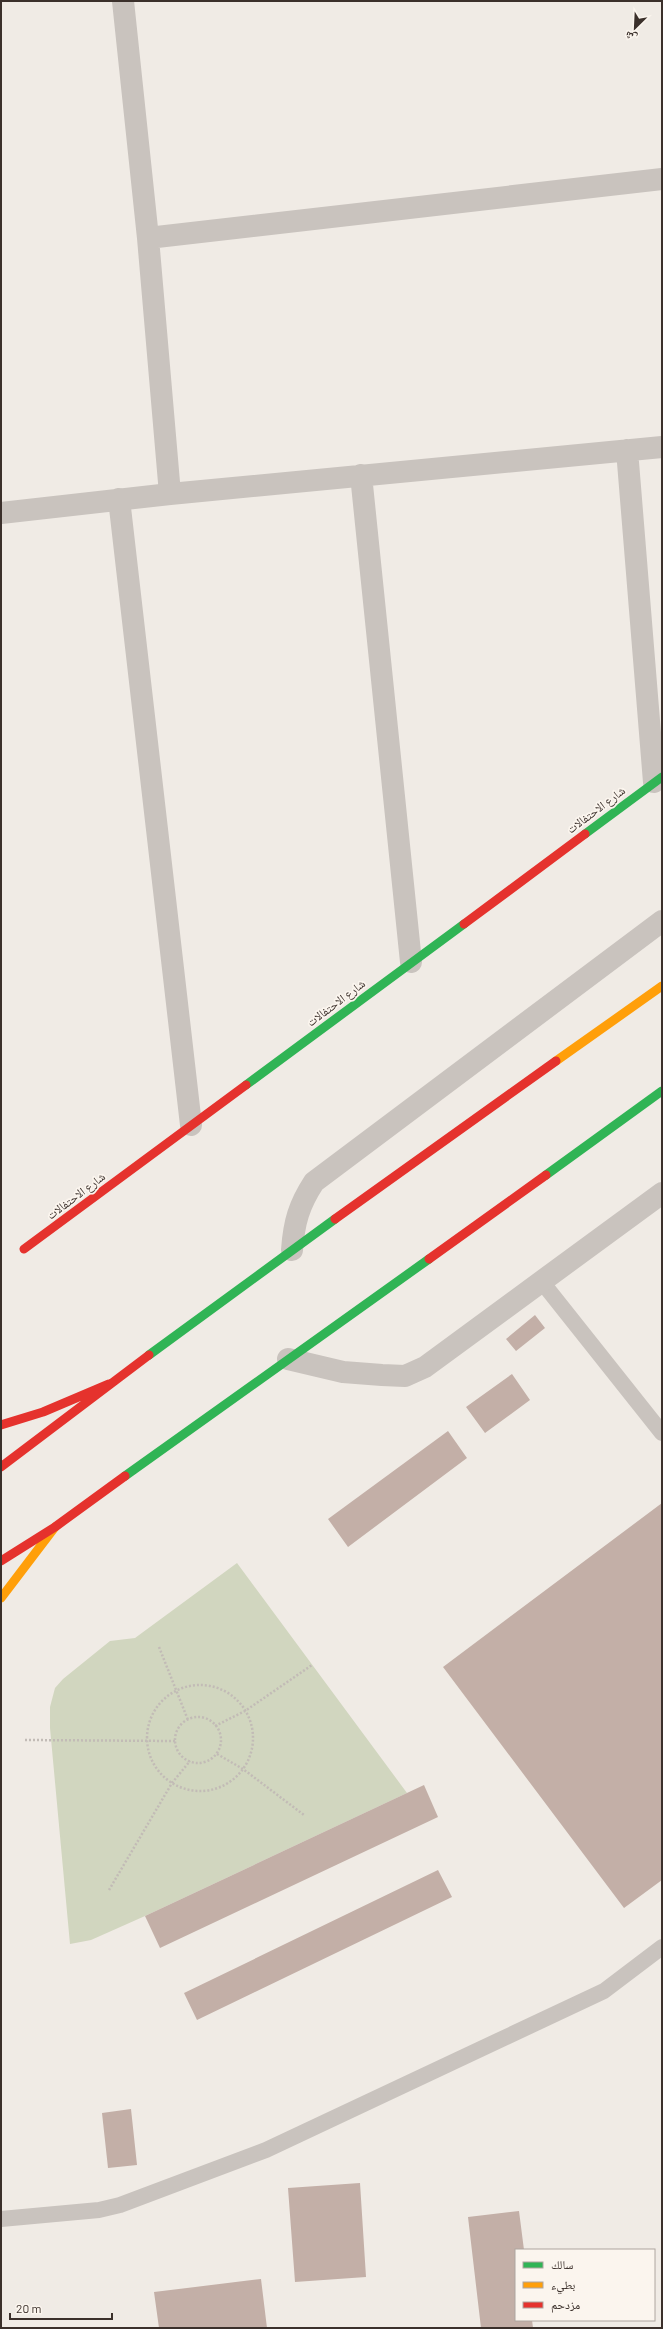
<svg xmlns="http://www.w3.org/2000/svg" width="663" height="2329" viewBox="0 0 663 2329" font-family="Barlow,'Noto Naskh Arabic',sans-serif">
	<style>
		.green { fill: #d1d6bf }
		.building { fill: #c3afa7 }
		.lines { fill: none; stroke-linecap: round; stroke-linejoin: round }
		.path { stroke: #c2bbb6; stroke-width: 2.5; stroke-dasharray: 2 2; stroke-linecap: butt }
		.lane { stroke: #c9c3be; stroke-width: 16 }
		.street { stroke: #c9c3be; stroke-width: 22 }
		.fast { stroke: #30b455; stroke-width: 9 }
		.slow { stroke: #ff9f0a; stroke-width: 9 }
		.jam { stroke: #e5322d; stroke-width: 9 }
		.labels { text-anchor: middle; stroke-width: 3.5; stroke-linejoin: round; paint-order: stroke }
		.street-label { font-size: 12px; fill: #3b302b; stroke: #fbf5ee }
	</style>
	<rect width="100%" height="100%" fill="#f0ebe5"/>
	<path class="green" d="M 237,1563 L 407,1793 L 145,1916 L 91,1940 L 70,1944 L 50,1728 L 50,1707 L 55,1688 L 63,1679 L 110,1641 L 135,1638 Z"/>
	<path class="building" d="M 535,1315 L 545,1328 L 516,1351 L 506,1339 Z
		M 512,1374 L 530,1400 L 485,1433 L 466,1407 Z
		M 448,1431 L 467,1458 L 348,1547 L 328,1519 Z
		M 662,1503 L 662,1880 L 624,1908 L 443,1667 Z
		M 424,1785 L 438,1817 L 160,1948 L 145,1916 Z
		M 438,1870 L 452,1897 L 197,2020 L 184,1993 Z
		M 131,2109 L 137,2165 L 108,2168 L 102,2113 Z
		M 360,2183 L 366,2277 L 295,2282 L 288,2188 Z
		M 519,2211 L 524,2250 L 516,2250 L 516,2320 L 532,2320 L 533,2328 L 481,2328 L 468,2217 Z
		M 261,2279 L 267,2328 L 159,2328 L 154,2292 Z"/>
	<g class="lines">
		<path class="path" d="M 159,1647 L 188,1720
			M147 1738a53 53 0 1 1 106 0a53 53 0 1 1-106 0Z
			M175 1740a23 23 0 1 1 46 0a23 23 0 1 1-46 0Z
			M 215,1726 L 245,1711 L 312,1665
			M 25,1740 L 175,1741
			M 217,1754 L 243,1769 L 304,1815
			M 109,1890 L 172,1783 L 190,1761"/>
		<path class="lane" d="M 542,1282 L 662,1433
			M 1,2219 L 99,2210 L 120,2205 L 266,2150 L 604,1991 L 662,1947"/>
		<path class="street" d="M 123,1 L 148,238 L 170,494
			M 148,238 L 662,179
			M 627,450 L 654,782
			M 361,475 L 411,962
			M 119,499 L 191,1125
			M 1,513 L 170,494 L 662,447
			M 292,1250 C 294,1222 299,1205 314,1182 L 662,921
			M 288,1359 L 343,1372 L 382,1375 L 405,1376 L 425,1367 L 662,1193"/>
		<path class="fast" d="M 585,834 L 662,777
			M 246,1085 L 464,924
			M 546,1175 L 662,1091
			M 149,1355 L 335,1219
			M 125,1476 L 429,1259"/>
		<path class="slow" d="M 556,1061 L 662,986
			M 1,1598 L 55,1527"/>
		<path class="jam" d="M 464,924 L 585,834
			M 335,1219 L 556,1061
			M 24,1249 L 246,1085
			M 429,1259 L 546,1175
			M 1,1425 L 43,1412 L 109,1384
			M 1,1467 L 149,1355
			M 1,1561 L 55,1527 L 125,1476"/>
	</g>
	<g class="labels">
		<g class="street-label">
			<text transform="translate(596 810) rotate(-37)" y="4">شارع الاحتفالات</text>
			<text transform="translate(336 1003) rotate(-37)" y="4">شارع الاحتفالات</text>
			<text transform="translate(76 1196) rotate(-37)" y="4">شارع الاحتفالات</text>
		</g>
	</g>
	<rect width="663" height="2329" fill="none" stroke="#3b302b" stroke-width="4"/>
	<rect x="515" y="2249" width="140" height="72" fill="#fbf5ee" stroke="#aea6a0"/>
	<rect x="523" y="2262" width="20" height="6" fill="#30b455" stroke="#aea6a0"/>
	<text x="551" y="2269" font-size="12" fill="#3b302b">سالك</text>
	<rect x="523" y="2282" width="20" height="6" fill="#ff9f0a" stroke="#aea6a0"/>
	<text x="551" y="2289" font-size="12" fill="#3b302b">بطيء</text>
	<rect x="523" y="2302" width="20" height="6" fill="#e5322d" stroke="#aea6a0"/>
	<text x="551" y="2309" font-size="12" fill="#3b302b">مزدحم</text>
	<g transform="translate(635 28) rotate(204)" stroke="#fbf5ee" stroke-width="3" paint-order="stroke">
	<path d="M0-3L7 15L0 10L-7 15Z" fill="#3b302b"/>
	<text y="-6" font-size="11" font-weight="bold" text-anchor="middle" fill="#3b302b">ش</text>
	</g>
	<path d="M10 2313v6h102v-6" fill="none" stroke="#3b302b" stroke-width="2"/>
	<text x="16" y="2313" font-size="12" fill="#3b302b" stroke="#fbf5ee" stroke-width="3" paint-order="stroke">20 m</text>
</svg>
